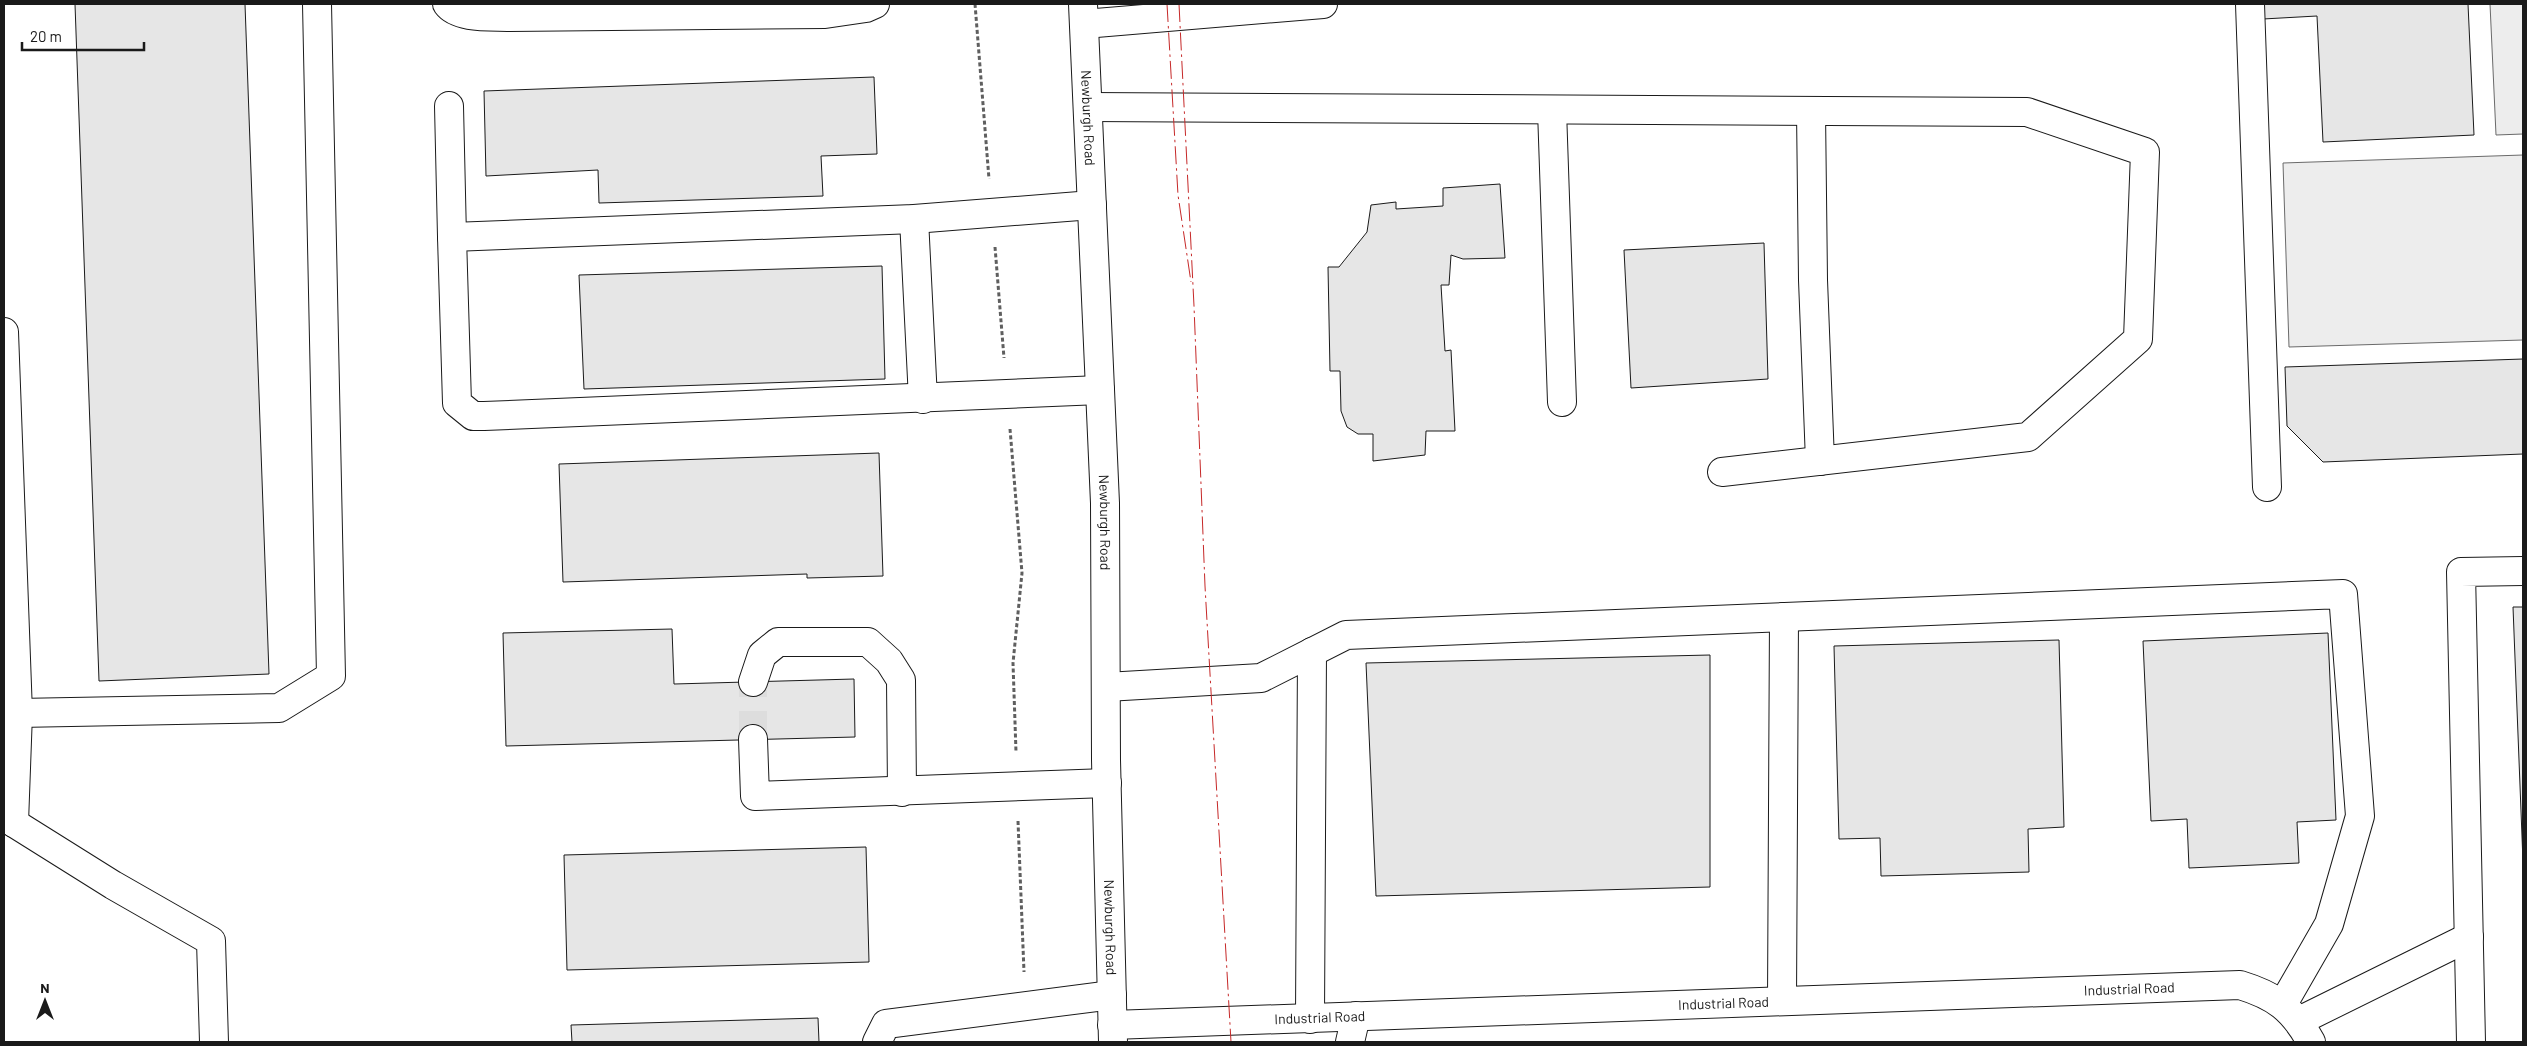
<svg xmlns="http://www.w3.org/2000/svg" width="2527" height="1046" viewBox="0 0 2527 1046" font-family="Barlow,sans-serif">
	<style>
		.built { fill: #ededed; stroke: #6a6a6a }
		.building { fill: #e6e6e6; stroke: #1a1a1a }
		.lines { fill: none; stroke-linecap: round; stroke-linejoin: round }
		.minor-tunnel { stroke: #ddd; stroke-width: 28; stroke-dasharray: 28 14; stroke-linecap: butt }
		.minor-casing { stroke: #1a1a1a; stroke-width: 30 }
		.major-casing { stroke: #1a1a1a; stroke-width: 30 }
		.path { stroke: #5f5f5f; stroke-width: 3; stroke-dasharray: 4 2.5; stroke-linecap: butt }
		.minor { stroke: #fff; stroke-width: 28 }
		.major { stroke: #fff; stroke-width: 28 }
		.power { stroke: #c62828; stroke-width: 1; stroke-dasharray: 18 4 2.5 4; stroke-linecap: butt }
		.labels { text-anchor: middle; stroke-width: 4; stroke-linejoin: round; paint-order: stroke }
		.street-label { font-size: 14px; fill: #1a1a1a; stroke: #fff }
	</style>
	<rect width="100%" height="100%" fill="#fff"/>
	<path class="built" d="M 2490,4 L 2523,4 L 2523,134 L 2496,135 Z
		M 2523,155 L 2523,340 L 2289,347 L 2283,163 Z"/>
	<path class="building" d="M 75,4 L 245,4 L 269,674 L 99,681 Z
		M 2263,4 L 2468,4 L 2474,135 L 2323,142 L 2317,16 L 2263,19 Z
		M 874,77 L 877,154 L 821,156 L 823,196 L 599,203 L 598,170 L 486,176 L 484,91 Z
		M 1500,184 L 1505,258 L 1463,259 L 1451,255 L 1449,285 L 1441,285 L 1445,351 L 1451,350 L 1455,431 L 1426,431 L 1425,455 L 1373,461 L 1373,434 L 1358,434 L 1347,427 L 1341,411 L 1340,371 L 1330,371 L 1328,267 L 1339,267 L 1367,232 L 1371,205 L 1396,202 L 1396,209 L 1443,206 L 1443,188 Z
		M 1764,243 L 1768,379 L 1631,388 L 1624,250 Z
		M 882,266 L 885,379 L 584,389 L 579,275 Z
		M 2523,359 L 2523,454 L 2323,462 L 2287,426 L 2285,367 Z
		M 879,453 L 883,576 L 807,578 L 807,574 L 563,582 L 559,464 Z
		M 2513,607 L 2523,607 L 2523,862 Z
		M 672,629 L 674,684 L 854,679 L 855,737 L 506,746 L 503,633 Z
		M 2328,633 L 2336,820 L 2297,822 L 2299,863 L 2189,868 L 2187,819 L 2151,821 L 2143,641 Z
		M 2059,640 L 2064,827 L 2028,829 L 2029,872 L 1881,876 L 1880,838 L 1839,839 L 1834,646 Z
		M 1710,655 L 1710,887 L 1376,896 L 1366,663 Z
		M 866,847 L 869,962 L 567,970 L 564,855 Z
		M 818,1018 L 819,1042 L 572,1042 L 571,1025 Z"/>
	<g class="lines">
		<path class="minor-tunnel" d="M 753,739 L 753,682"/>
		<g class="minor-casing">
			<g id="minor">
				<path d="M 447,4 C 458,19 492,16 510,17 L 825,14 L 866,8 L 875,4"/>
				<path d="M 2250,4 L 2267,487"/>
				<path d="M 1084,24 L 1323,4"/>
				<path d="M 449,106 L 452,237"/>
				<path d="M 1088,107 L 2027,112 L 2145,152 L 2138,339 L 2028,437 L 1722,472"/>
				<path d="M 1552,110 L 1562,402"/>
				<path d="M 1811,111 L 1813,280 L 1820,461"/>
				<path d="M 1092,205 L 914,219 L 452,237 L 457,403 L 473,416 L 484,416 L 1100,390"/>
				<path d="M 914,219 L 923,399"/>
				<path d="M 4,332 L 18,713 L 279,708 L 331,676 L 317,4"/>
				<path d="M 753,682 L 762,655 L 778,642 L 868,642 L 889,661 L 901,680 L 902,792"/>
				<path d="M 1106,687 L 1261,678 L 1346,635 L 2343,594 L 2360,816 L 2329,924 L 2283,1004"/>
				<path d="M 4,713 L 18,713 L 14,823"/>
				<path d="M 753,739 L 755,796 L 1107,783"/>
				<path d="M 14,823 L 113,885 L 211,941 L 214,1042"/>
				<path d="M 1782,1001 L 1784,617"/>
				<path d="M 1310,1019 L 1312,652"/>
				<path d="M 2299,1021 L 2469,937"/>
				<path id="s1" d="M 1112,1025 L 2240,985 C 2276,996 2293,1009 2311,1042"/>
				<path d="M 877,1042 L 886,1024 L 1112,995"/>
				<path d="M 1350,1042 L 1356,1016"/>
				<path d="M 2471,1042 L 2461,572 L 2523,571"/>
			</g>
		</g>
		<g class="major-casing">
			<g id="major">
				<path id="s2" d="M 1083,4 L 1105,503 L 1106,760 L 1113,1042"/>
			</g>
		</g>
		<path class="path" d="M 975,4 L 989,179
			M 995,247 L 1004,358
			M 1010,429 L 1022,573 L 1013,663 L 1016,752
			M 1018,821 L 1024,972"/>
		<use href="#minor" class="minor"/>
		<use href="#major" class="major"/>
		<path class="power" d="M 1167,4 L 1178,195 L 1191,282
			M 1179,4 L 1194,306 L 1205,586 L 1231,1042"/>
	</g>
	<g class="labels">
		<g class="street-label">
			<text dy="5" stroke="none"><textPath href="#s2" startOffset="114">Newburgh Road</textPath></text>
			<text dy="5" stroke="none"><textPath href="#s2" startOffset="519">Newburgh Road</textPath></text>
			<text dy="5" stroke="none"><textPath href="#s2" startOffset="924">Newburgh Road</textPath></text>
			<text dy="5" stroke="none"><textPath href="#s1" startOffset="1018">Industrial Road</textPath></text>
			<text dy="5" stroke="none"><textPath href="#s1" startOffset="612">Industrial Road</textPath></text>
			<text dy="5" stroke="none"><textPath href="#s1" startOffset="208">Industrial Road</textPath></text>
		</g>
	</g>
	<rect width="2527" height="1046" fill="none" stroke="#1a1a1a" stroke-width="10"/>
	<g transform="translate(45 1001)" stroke="#ffffff" stroke-width="4" paint-order="stroke">
	<path d="M0-4L9 19L0 12L-9 19Z" fill="#1a1a1a"/>
	<text y="-8" font-size="14" font-weight="bold" text-anchor="middle" fill="#1a1a1a">N</text>
	</g>
	<path d="M22 42v8h122v-8" fill="none" stroke="#1a1a1a" stroke-width="2.5"/>
	<text x="30" y="42" font-size="15" fill="#1a1a1a" stroke="#ffffff" stroke-width="4" paint-order="stroke">20 m</text>
</svg>
